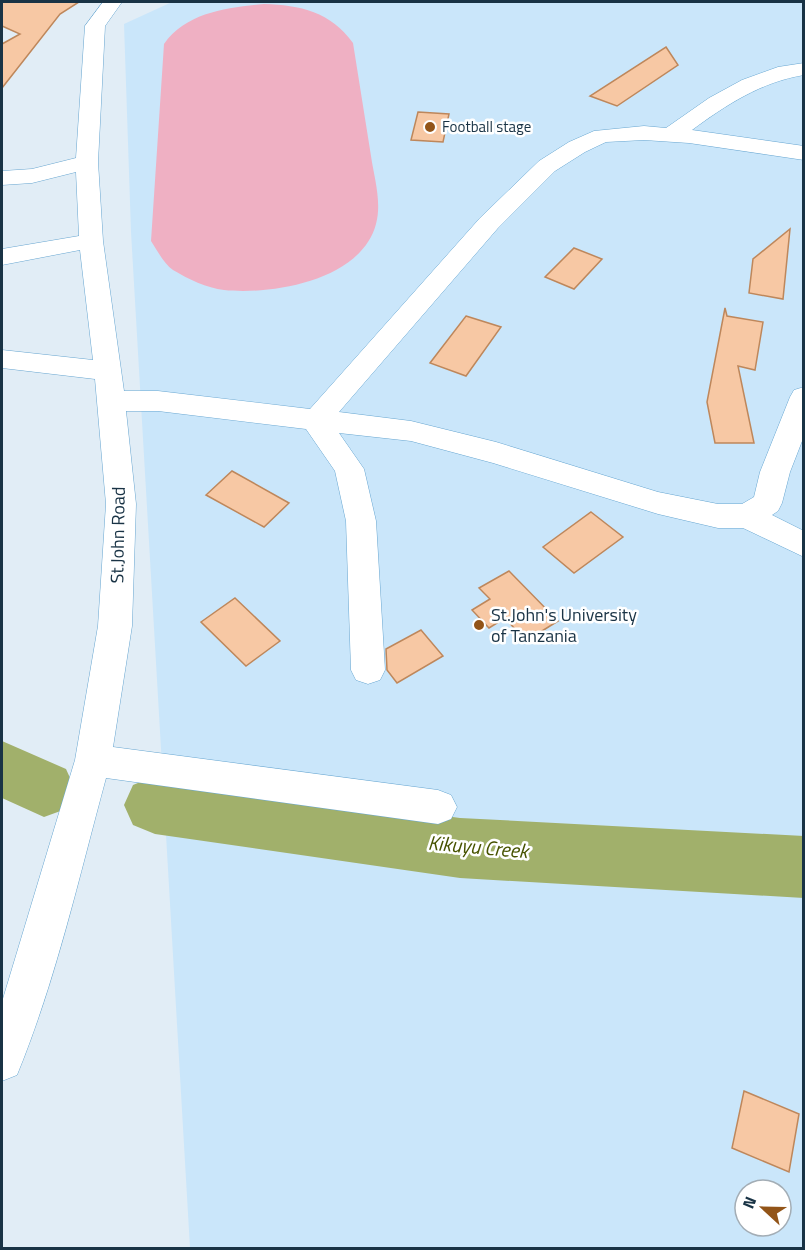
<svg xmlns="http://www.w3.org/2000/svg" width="805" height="1250" viewBox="0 0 805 1250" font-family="'Titillium Web',sans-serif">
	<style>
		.built { fill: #cae6fa; fill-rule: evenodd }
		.green { fill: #efb0c3 }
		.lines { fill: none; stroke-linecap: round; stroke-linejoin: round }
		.river { fill: #a1b06b; fill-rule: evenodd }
		.building { fill: #f7c8a4; stroke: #be875b; stroke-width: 1.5 }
		.minor-casing { stroke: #67a6d1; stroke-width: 1 }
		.minor { fill: #fff; fill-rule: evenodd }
		.poi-dot { fill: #925418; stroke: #fff; stroke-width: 2 }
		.labels { text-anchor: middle; stroke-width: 5; stroke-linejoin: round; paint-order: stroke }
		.far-poi-label { font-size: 15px; fill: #193345; stroke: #fff; text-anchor: start }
		.street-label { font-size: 18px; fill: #193345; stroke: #fff }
		.poi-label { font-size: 18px; fill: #193345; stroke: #fff; text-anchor: start }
		.water-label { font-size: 20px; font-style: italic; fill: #475300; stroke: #fff }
	</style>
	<rect width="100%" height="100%" fill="#e1edf6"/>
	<path class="built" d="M 172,2 L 803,2 L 803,1248 L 190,1248 L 131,232 L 124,24 ZM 745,1190 L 781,1190 L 781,1226 L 745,1226 Z"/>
	<path class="green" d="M 264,4 C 300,5 331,12 353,43 C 359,81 365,118 371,156 C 374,177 382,202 376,224 C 361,280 274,295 224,290 C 207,288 188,279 173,270 C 164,264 157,250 151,241 L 164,44 C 187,12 227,8 264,4 Z"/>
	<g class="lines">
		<path class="river" d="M 2,741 L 66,769 L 75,789 L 66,809 L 44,817 L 2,798 Z
			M 155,776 L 460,818 L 804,836 L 804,898 L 460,878 L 155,834 L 133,825 L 124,805 L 133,785 Z"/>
	</g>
	<path class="building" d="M 2,2 L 79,2 L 60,14 L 2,88 L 2,44 L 20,34 L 2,26 Z
		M 666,47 L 678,65 L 617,106 L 590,96 Z
		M 418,112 L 449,114 L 443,142 L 411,140 Z
		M 790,229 L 783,299 L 749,293 L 753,259 Z
		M 574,248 L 602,259 L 574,289 L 545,277 Z
		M 725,308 L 727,316 L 763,322 L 755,370 L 738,366 L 754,443 L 715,443 L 707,402 Z
		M 466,316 L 501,327 L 466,376 L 430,363 Z
		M 232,471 L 289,503 L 264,527 L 206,495 Z
		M 591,512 L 623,537 L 574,573 L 543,547 Z
		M 509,571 L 558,621 L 526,641 L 505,618 L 489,628 L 472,610 L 490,599 L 479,588 Z
		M 235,598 L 280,641 L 246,666 L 201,622 Z
		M 421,630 L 443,656 L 397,683 L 387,670 L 386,649 Z
		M 744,1091 L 799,1114 L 789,1172 L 732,1148 Z"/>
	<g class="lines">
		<g class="minor-casing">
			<path id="minor" d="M 103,2 L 122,2 L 105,26 L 98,162 L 103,241 L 124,391 L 158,391 L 310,409 L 480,218 L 539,161 L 569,142 L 594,131 L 644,126 L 666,128 L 709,98 L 742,80 L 778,67 L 804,63 L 804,75 C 761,82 726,105 692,130 L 804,146 L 804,160 L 689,143 L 644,140 L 606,142 L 585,152 L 555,171 L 498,228 L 339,412 L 411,421 L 496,442 L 658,492 L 718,504 L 742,504 L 754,497 L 760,472 L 790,397 L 794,390 L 804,387 L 804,436 L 790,472 L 782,503 L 778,511 L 772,515 L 804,531 L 804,557 L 743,528 L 718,528 L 658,514 L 493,463 L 411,441 L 339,433 L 364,469 L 376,521 L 385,670 L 380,680 L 368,684 L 356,680 L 351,670 L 346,521 L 335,471 L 306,429 L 158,411 L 126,411 L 136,504 L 132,626 L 113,747 L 438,790 L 451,795 L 457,807 L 451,819 L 438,824 L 106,778 C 79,877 56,980 17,1075 L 2,1081 L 2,1002 L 75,760 L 98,626 L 106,504 L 95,379 L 2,368 L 2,350 L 93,360 L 80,250 L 2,265 L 2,249 L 79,236 L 76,172 L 32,183 L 2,185 L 2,171 L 32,169 L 76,158 L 85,26 Z"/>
		</g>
		<use href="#minor" class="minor"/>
	</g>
	<g class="poi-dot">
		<circle cx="430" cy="127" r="6"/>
		<circle cx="479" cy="625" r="6"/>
	</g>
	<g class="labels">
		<g class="far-poi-label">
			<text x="442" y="132">Football stage</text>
		</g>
		<g class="street-label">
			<text transform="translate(118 535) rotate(-89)" y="6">St.John Road</text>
		</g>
		<g class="poi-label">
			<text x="491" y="621">St.John's University<tspan x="491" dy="21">of Tanzania</tspan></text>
		</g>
		<g class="water-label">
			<text transform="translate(478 847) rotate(5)" y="7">Kikuyu Creek</text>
		</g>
	</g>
	<rect width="805" height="1250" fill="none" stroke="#193345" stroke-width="6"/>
	<g transform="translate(763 1208) rotate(292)"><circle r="28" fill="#ffffff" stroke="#a3adb5" stroke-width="1.5"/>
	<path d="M0-4.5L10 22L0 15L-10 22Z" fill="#925418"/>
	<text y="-9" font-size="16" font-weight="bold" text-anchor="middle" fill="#193345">N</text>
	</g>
</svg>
